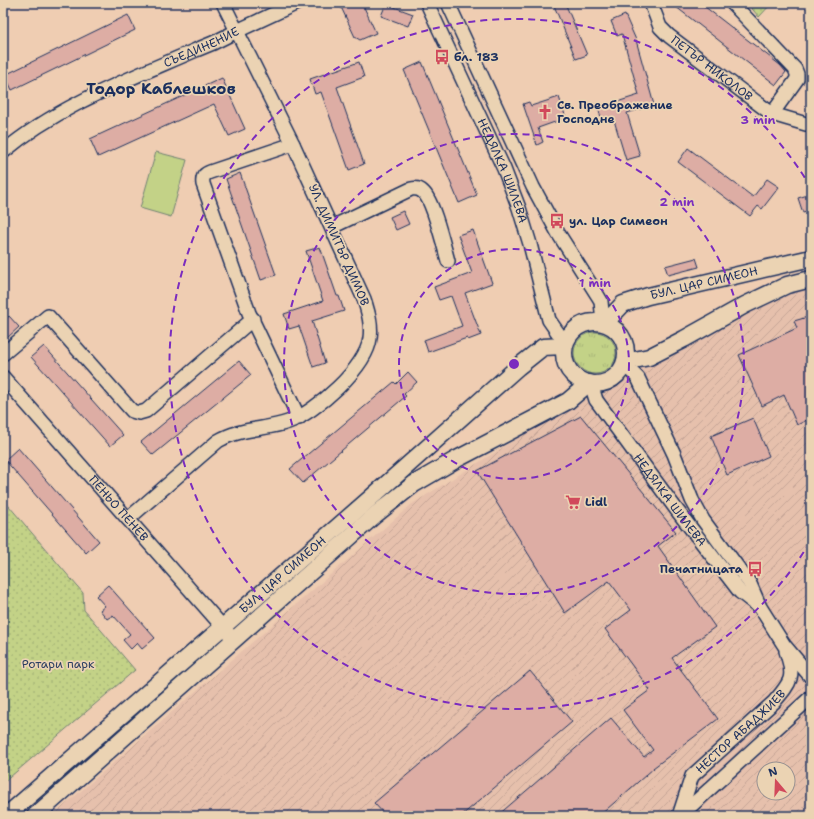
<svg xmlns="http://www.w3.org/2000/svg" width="814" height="819" viewBox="0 0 814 819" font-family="'Shantell Sans',sans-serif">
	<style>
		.industrial { fill: url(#industrial-furrows); fill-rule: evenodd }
		.grass { fill: url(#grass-tufts); stroke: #6f8072 }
		.park { fill: url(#park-dots); stroke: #6f8072 }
		.pitch { fill: #c3d287; stroke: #6f8072 }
		.building { fill: #ddada4; stroke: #1b2f5e }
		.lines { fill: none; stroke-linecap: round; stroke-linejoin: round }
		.minor-casing { stroke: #1b2f5e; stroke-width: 16 }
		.major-casing { stroke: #1b2f5e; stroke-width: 19 }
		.minor { stroke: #ebd3b3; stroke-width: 13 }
		.major { stroke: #ebd3b3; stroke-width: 16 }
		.ring { fill: none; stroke: #7b2cbf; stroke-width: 2; stroke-dasharray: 7 5 }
		.labels { text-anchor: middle; stroke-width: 3.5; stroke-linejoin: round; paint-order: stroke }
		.street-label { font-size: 12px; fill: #1b2f5e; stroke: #ebd3b3 }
		.poi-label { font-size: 12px; font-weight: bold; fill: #1b2f5e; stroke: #ebd3b3; text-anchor: start }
		.park-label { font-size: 12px; fill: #2c3f62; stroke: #ebd3b3 }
		.district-label { font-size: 16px; font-weight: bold; fill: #1b2f5e; stroke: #ebd3b3 }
		.centre { fill: #7b2cbf; stroke: #ebd3b3; stroke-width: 2 }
		.ring-label { font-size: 12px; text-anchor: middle; font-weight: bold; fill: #7b2cbf; stroke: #ebd3b3; stroke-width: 3.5; stroke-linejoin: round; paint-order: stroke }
	</style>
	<defs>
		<pattern id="industrial-furrows" width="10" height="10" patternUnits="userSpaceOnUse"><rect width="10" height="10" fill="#e6c0ac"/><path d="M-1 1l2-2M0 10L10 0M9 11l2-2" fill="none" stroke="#c5a596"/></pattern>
		<pattern id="grass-tufts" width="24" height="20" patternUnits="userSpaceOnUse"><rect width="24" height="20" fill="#c3d287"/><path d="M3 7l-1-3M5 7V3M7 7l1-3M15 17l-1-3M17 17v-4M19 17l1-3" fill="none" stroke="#a7b577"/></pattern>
		<pattern id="park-dots" width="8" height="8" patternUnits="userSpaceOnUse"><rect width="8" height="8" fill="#c3d287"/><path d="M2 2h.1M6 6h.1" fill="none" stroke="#a7b577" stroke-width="1.8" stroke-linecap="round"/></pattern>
	</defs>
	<rect width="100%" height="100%" fill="#efcdb2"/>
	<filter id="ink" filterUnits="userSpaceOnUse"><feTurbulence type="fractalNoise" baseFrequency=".025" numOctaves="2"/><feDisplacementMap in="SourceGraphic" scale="8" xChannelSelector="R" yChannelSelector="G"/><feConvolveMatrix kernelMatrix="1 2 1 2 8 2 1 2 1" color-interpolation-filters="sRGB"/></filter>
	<g filter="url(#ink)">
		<path class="industrial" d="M 811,280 L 811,816 L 52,816 L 412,504 L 574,403 L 651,364 L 805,281 ZM 764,769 L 788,769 L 788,793 L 764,793 Z"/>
		<path class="grass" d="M574 353a21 21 0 1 1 42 0a21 21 0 1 1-42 0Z"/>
		<path class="park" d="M 747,3 L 772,3 L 759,17 Z
			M 3,499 L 83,593 L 84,610 L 135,670 L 3,783 Z"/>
		<path class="pitch" d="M 156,152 L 187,160 L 171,217 L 140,208 Z"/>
		<path class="building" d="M 350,3 L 362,3 L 376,33 L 360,40 L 355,37 L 341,7 Z
			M 553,3 L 565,3 L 587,55 L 576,59 Z
			M 671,3 L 700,3 L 780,65 L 786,72 L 776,85 Z
			M 386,4 L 413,14 L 408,26 L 381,16 Z
			M 128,15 L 135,30 L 12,90 L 5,75 Z
			M 625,15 L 636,40 L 654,105 L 627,113 L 640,156 L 626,160 L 613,117 L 602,120 L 598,108 L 639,95 L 622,34 L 617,36 L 611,21 Z
			M 359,62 L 364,77 L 337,87 L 364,164 L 349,170 L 321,92 L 315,94 L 310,79 Z
			M 422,62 L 477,195 L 459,203 L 404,70 Z
			M 222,78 L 245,129 L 229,136 L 214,104 L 98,157 L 90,139 Z
			M 559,97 L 566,118 L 538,128 L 543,142 L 537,145 L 523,104 L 529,102 L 531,106 Z
			M 688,148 L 753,197 L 767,179 L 779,187 L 762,209 L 758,206 L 750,216 L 678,162 Z
			M 240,173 L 276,275 L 261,280 L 226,179 Z
			M 811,194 L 811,210 L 803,213 L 798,198 Z
			M 403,211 L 409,224 L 396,230 L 390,217 Z
			M 473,230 L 492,283 L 465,293 L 481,335 L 468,340 L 467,338 L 428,352 L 424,340 L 462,326 L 451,296 L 439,300 L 434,287 L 472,273 L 458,235 Z
			M 320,247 L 337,296 L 339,296 L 344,311 L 312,321 L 325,363 L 313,367 L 299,326 L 289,329 L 284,314 L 323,301 L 306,251 Z
			M 696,258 L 699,267 L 668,275 L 665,266 Z
			M 9,316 L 19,327 L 7,338 L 3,334 L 3,322 Z
			M 811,316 L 811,418 L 797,425 L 784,395 L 762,406 L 739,355 L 797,328 L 794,321 Z
			M 44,346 L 123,435 L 110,446 L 31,357 Z
			M 239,361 L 251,375 L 153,455 L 141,442 Z
			M 408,372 L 417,382 L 404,394 L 406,396 L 303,483 L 290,469 L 394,382 L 396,384 Z
			M 581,416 L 676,532 L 658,546 L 715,627 L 672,658 L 718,719 L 653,768 L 654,768 L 599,816 L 497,816 L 611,718 L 644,757 L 653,750 L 623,710 L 650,690 L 605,629 L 631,610 L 609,581 L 565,613 L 477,471 Z
			M 753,418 L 769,456 L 727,475 L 711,436 Z
			M 18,448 L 99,541 L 86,553 L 5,460 Z
			M 108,585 L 155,638 L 142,649 L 137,643 L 131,649 L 123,640 L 130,634 L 113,615 L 107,619 L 100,610 L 105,606 L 96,596 Z
			M 530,671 L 572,722 L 461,816 L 386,816 L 374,803 Z"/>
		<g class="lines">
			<g class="minor-casing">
				<g id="minor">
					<path id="s1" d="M 427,3 L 504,169 L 519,208 L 530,244 L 549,320 L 565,343"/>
					<path d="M 448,3 L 533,187 L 558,233 L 598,296 L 601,301 L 603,323"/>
					<path id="s2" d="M 651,3 L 660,27 L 669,36 L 772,114 L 806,124 L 811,123"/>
					<path d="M 732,3 L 795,69 L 797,74 L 797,79 L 772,114"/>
					<path d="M 293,144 L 210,172 C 204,174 202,177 203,184 L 249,313 L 299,418"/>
					<path id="s3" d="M 3,152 C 59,105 130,79 196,50 L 213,43 L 237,31 L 297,3"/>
					<path d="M 332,227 L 411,189 C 416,188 420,189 423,192 C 433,200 444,247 448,261"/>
					<path d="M 3,354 L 48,316 L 132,411 L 139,413 L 146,411 L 253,319"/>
					<path d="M 624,364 L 638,378 L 674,454 L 692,500 L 703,520 L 750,584 L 760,607 L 784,645 L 811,677"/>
					<path id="s4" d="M 3,377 L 229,634"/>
					<path id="s5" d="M 591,384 L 596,400 L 676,509 L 740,592 L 758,606"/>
					<path d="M 128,519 L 218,441 C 239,428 265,430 288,422 C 315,413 367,367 370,338 C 372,324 368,312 364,299 L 293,144 L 223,3"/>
					<path id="s6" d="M 679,816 L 692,776 L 774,702 C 792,681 795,677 786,651"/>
					<path d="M 680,816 L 811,697"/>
				</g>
			</g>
			<g class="major-casing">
				<g id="major">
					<circle cx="595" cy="353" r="31"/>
					<path id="s7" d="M 605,323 L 623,304 L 648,296 L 811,258"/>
					<path d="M 625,362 L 649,357 L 684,339 L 745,305 L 787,285 L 811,279"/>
					<path id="s8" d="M 6,816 L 373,496 L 518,367 L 543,347 L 564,346"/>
					<path d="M 35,816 L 375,515 L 414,484 L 457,459 L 568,401 L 589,383"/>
				</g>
			</g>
			<use href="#minor" class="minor"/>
			<use href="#major" class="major"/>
		</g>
	</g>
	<g class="ring">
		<circle cx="514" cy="364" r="115"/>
		<circle cx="514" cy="364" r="230"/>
		<path d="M810 542A345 345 0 1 1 810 186"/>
	</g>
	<defs>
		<g id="bus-bare" transform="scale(1.2)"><path d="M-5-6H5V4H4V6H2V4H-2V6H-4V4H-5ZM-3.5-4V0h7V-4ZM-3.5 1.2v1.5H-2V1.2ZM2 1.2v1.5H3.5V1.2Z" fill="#d1495b" stroke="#ebd3b3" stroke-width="2.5" paint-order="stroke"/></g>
		<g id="church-bare" transform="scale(1.2)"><path d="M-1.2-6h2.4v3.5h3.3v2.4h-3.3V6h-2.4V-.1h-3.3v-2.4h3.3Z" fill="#d1495b" stroke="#ebd3b3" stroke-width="2.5" paint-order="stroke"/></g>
		<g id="supermarket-bare" transform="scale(1.2)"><path d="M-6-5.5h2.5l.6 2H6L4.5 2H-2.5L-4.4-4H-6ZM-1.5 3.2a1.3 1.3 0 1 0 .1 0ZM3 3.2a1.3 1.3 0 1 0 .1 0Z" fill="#d1495b" stroke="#ebd3b3" stroke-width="2.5" paint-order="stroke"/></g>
	</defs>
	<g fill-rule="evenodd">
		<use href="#bus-bare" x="442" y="57"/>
		<use href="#church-bare" x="545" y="112"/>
		<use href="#bus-bare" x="557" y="221"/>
		<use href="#supermarket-bare" x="573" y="502"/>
		<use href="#bus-bare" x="755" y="569"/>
	</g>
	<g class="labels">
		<g class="street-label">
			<text dy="4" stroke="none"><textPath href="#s3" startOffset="225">СЪЕДИНЕНИЕ</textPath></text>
			<text dy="4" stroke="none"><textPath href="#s2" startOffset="92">ПЕТЪР НИКОЛОВ</textPath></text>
			<text dy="4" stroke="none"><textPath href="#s1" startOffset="184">НЕДЯЛКА ШИЛЕВА</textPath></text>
			<text transform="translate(339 245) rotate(66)" y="4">УЛ. ДИМИТЪР ДИМОВ</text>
			<text dy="4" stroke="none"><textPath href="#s7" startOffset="110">БУЛ. ЦАР СИМЕОН</textPath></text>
			<text dy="4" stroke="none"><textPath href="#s5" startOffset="141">НЕДЯЛКА ШИЛЕВА</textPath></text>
			<text dy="4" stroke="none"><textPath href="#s4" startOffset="175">ПЕНЬО ПЕНЕВ</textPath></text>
			<text dy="4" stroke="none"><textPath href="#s8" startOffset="367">БУЛ. ЦАР СИМЕОН</textPath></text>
			<text dy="4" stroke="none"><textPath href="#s6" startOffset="108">НЕСТОР АБАДЖИЕВ</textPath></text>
		</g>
		<g class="poi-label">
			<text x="454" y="61">бл. 183</text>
			<text x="557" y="109">Св. Преображение<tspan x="557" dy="14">Господне</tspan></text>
			<text x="569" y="225">ул. Цар Симеон</text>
			<text x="585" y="506">Lidl</text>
			<text x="743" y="573" text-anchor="end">Печатницата</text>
		</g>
		<g class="park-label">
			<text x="58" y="668">Ротари парк</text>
		</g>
		<g class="district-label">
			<text x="161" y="94">Тодор Каблешков</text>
		</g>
	</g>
	<circle cx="514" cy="364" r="6" class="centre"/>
	<g class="ring-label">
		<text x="758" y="124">3 min</text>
		<text x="677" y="206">2 min</text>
		<text x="595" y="287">1 min</text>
	</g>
	<rect width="814" height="819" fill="none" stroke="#ebd3b3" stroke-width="16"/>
	<rect x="8" y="8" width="798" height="803" fill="none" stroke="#1b2f5e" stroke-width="1.5" filter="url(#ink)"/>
	<g transform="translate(776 781) rotate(341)"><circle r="19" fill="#ebd3b3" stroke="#989191"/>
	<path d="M0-3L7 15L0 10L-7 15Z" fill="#d1495b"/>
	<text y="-6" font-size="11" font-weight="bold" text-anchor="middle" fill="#1b2f5e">N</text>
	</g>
</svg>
